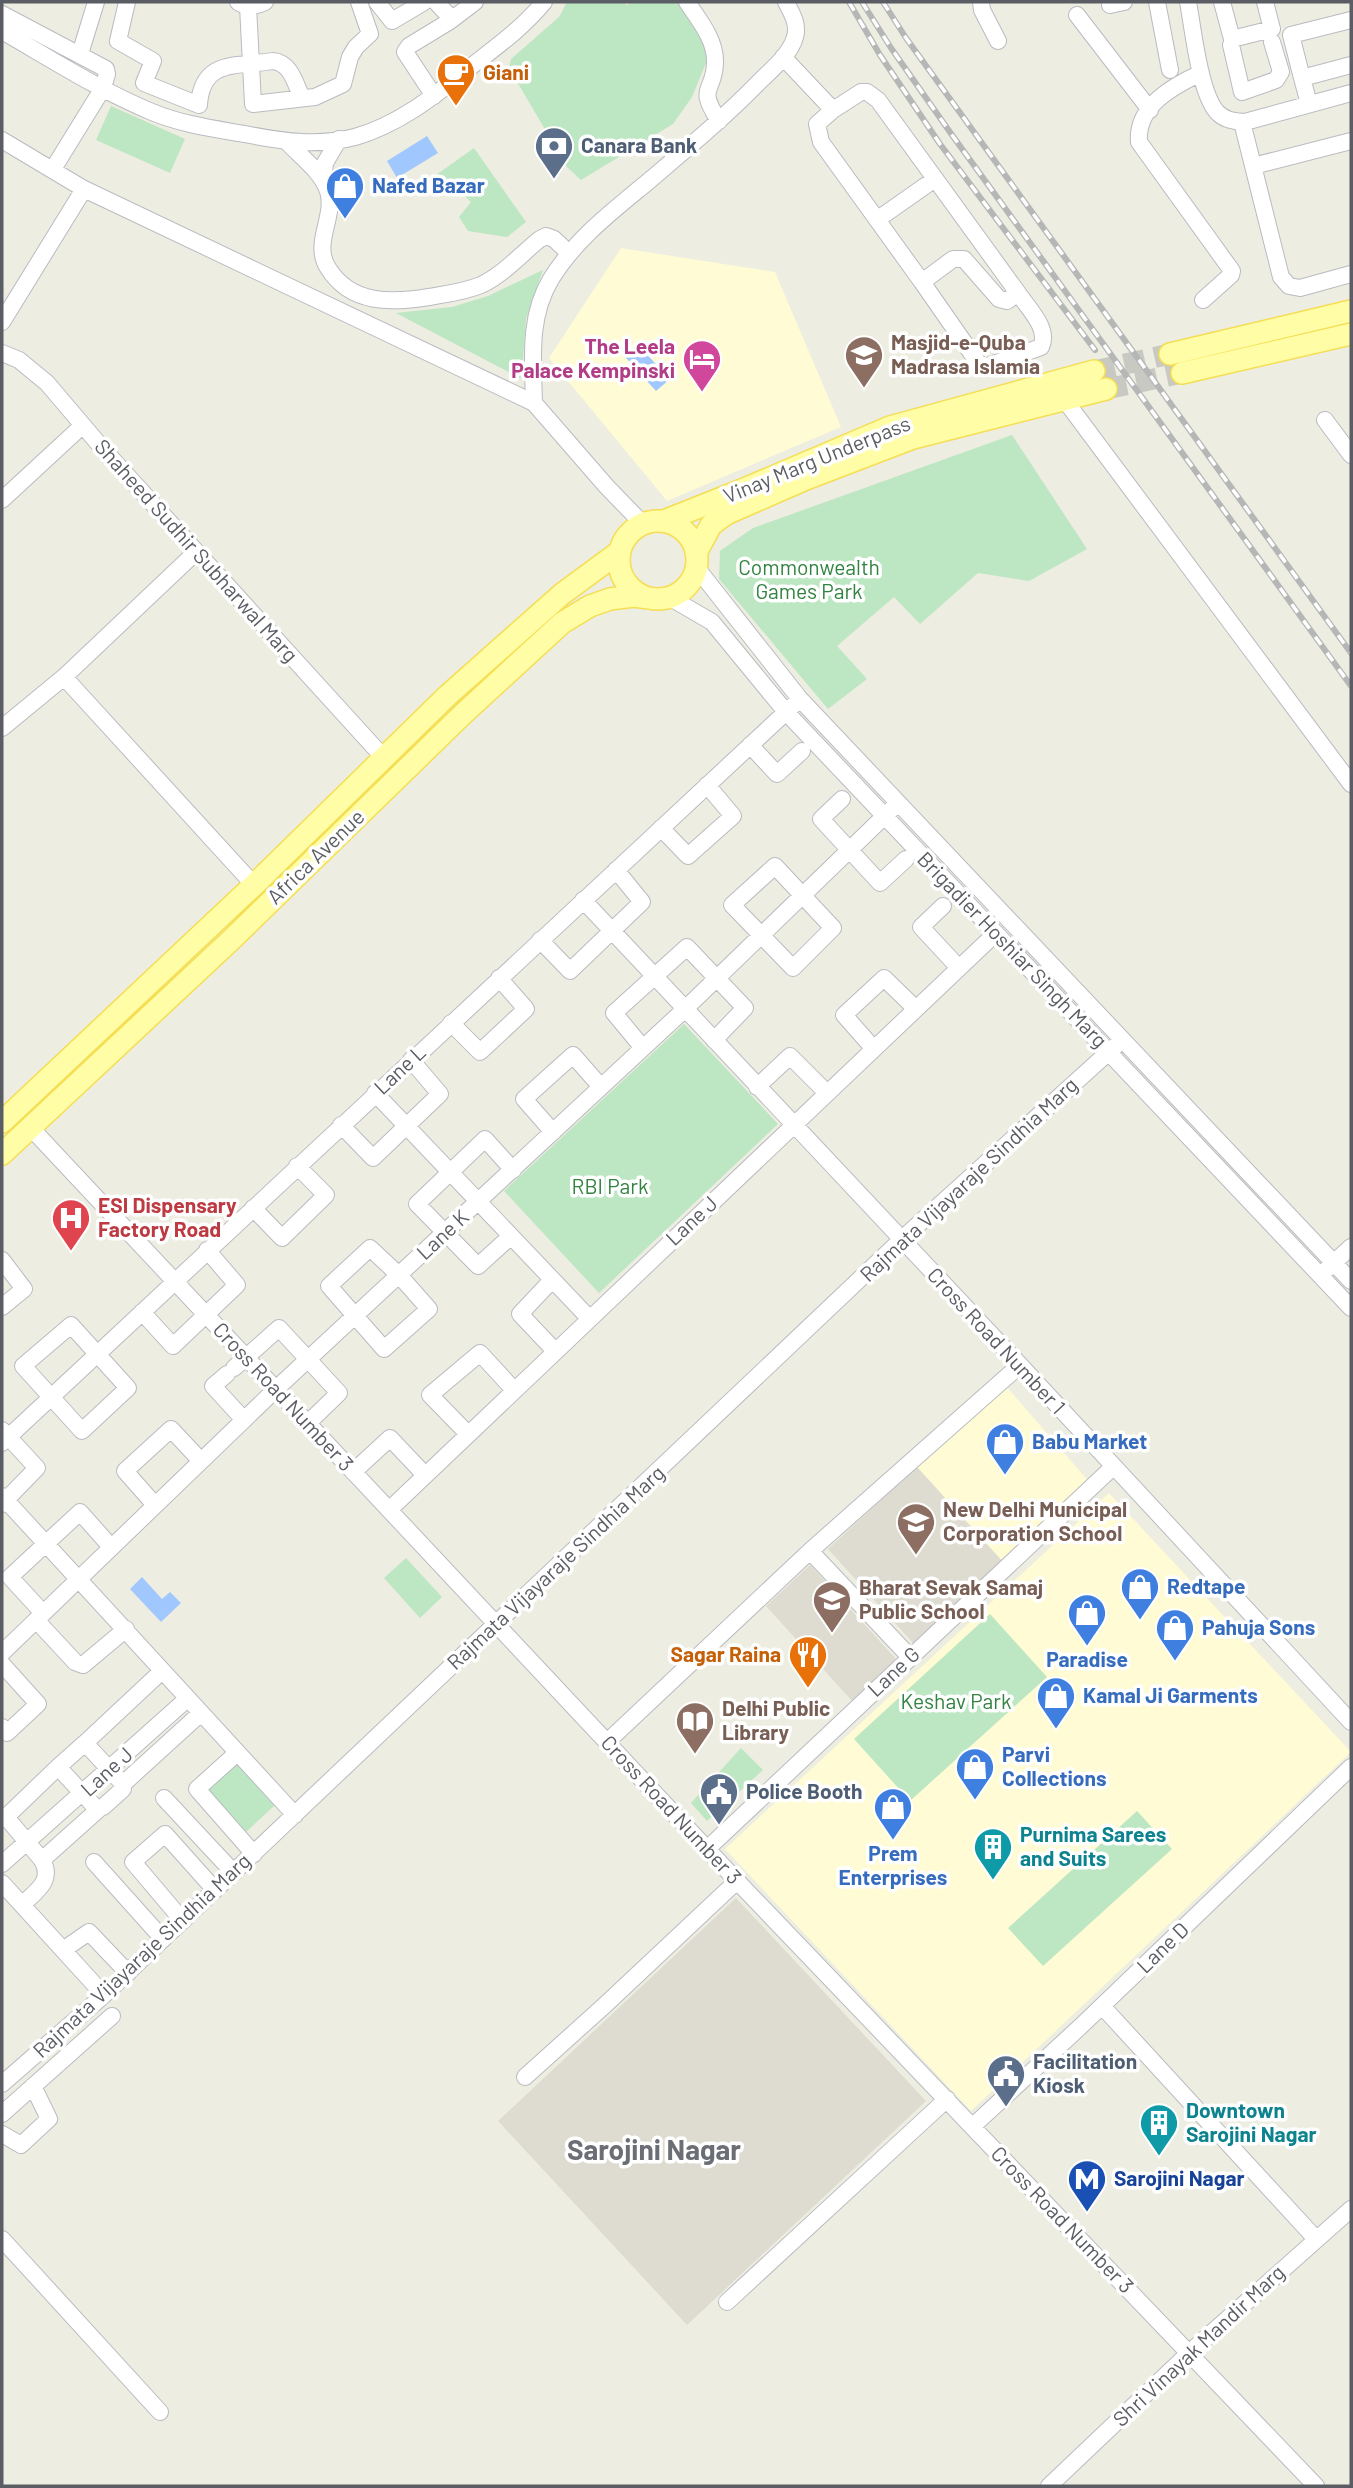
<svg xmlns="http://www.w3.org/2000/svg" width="1353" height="2488" viewBox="0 0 1353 2488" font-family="Barlow,sans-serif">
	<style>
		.commercial { fill: #fffbd5 }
		.education { fill: #dedcd0 }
		.green { fill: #bde6c3 }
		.water { fill: #a0c8ff }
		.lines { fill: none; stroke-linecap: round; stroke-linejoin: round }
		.major-tunnel { stroke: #c8c9c2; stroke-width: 21; stroke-dasharray: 21 10; stroke-linecap: butt }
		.minor-casing { stroke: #b9bbc1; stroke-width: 18 }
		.major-casing { stroke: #f5de53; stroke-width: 24 }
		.minor { stroke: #fff; stroke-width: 16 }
		.major { stroke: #fffda5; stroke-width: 21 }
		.rail-casing { stroke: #b5b6b6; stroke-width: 6 }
		.rail { stroke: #fff; stroke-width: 3.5; stroke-dasharray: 10; stroke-linecap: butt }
		.labels { text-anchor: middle; stroke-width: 7; stroke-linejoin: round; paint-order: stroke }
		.food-label { font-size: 21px; font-weight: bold; fill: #c56008; stroke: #fff; text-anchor: start }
		.service-label { font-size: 21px; font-weight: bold; fill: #4e5e75; stroke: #fff; text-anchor: start }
		.shop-label { font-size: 21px; font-weight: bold; fill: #366cbe; stroke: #fff; text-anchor: start }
		.education-label { font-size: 21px; font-weight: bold; fill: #785e54; stroke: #fff; text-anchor: start }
		.hotel-label { font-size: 21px; font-weight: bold; fill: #b23c85; stroke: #fff; text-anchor: end }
		.street-label { font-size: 21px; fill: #5a5d63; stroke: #fff }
		.park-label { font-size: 21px; fill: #318340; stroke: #fff }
		.health-label { font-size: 21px; font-weight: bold; fill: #be3a42; stroke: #fff; text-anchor: start }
		.culture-label { font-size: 21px; font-weight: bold; fill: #0d838f; stroke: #fff; text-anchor: start }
		.transit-label { font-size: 21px; font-weight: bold; fill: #164399; stroke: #fff; text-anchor: start }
		.district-label { font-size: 28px; font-weight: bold; fill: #6b6f75; stroke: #fff }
	</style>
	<rect width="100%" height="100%" fill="#edede1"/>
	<path class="commercial" d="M 621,248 L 775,272 L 841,427 L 667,501 L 549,358 Z
		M 1006,1386 L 1092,1485 L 1004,1563 L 917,1467 Z
		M 1109,1493 L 1351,1752 L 971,2111 L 725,1849 Z"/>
	<path class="education" d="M 917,1467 L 1004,1563 L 914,1644 L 828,1549 Z
		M 810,1565 L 898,1661 L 853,1702 L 766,1606 Z
		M 736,1898 L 926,2101 L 687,2325 L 498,2121 Z"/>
	<path class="green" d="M 567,2 L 624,2 L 627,5 L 632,2 L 680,2 L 711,51 L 692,97 L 673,124 L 581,180 L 567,167 L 509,68 L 511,59 L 559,17 Z
		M 111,106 L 185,139 L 170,173 L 96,140 Z
		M 474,148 L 526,222 L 507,237 L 468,231 L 459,217 L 471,202 L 454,185 L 436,175 Z
		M 543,270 L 526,319 L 523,360 L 524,380 L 396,313 L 452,307 L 488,296 Z
		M 1012,435 L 1087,549 L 1029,581 L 978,573 L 920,624 L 894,597 L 837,646 L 867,679 L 828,709 L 719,579 L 720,551 L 753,528 Z
		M 684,1024 L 778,1124 L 599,1293 L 504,1191 Z
		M 406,1558 L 442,1597 L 420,1618 L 384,1578 Z
		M 990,1614 L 1047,1677 L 910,1801 L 854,1739 Z
		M 741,1748 L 763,1770 L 707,1821 L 691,1803 Z
		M 237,1761 L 276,1804 L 246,1832 L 207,1789 Z
		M 1137,1811 L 1172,1849 L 1043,1966 L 1008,1928 Z"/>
	<path class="water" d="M 427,136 L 438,153 L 397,178 L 387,161 Z
		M 639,346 L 670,379 L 656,391 L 626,358 Z
		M 142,1577 L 162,1599 L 170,1592 L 181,1603 L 161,1622 L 130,1589 Z"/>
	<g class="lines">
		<path class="major-tunnel" d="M 1094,371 L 1170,354
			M 1106,389 L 1182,373"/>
		<g class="minor-casing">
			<path id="minor" d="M 127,2 L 118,41 L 153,61 L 144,83 L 199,105 C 202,58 238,67 273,61 C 291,63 295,83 302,98
				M 238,2 C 247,8 255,7 265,2
				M 377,2 L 392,21 L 424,2
				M 436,2 L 452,19
				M 687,2 C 699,20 716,40 715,63 C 714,94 696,85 719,121
				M 981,2 L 982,10 L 998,41
				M 1157,2 L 1170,70
				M 1188,2 C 1193,28 1200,98 1219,114 C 1227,121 1236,121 1245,122 L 1351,93
				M 1222,2 L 1232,39 L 1272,29 L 1265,2
				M 1110,5 L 1124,2
				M 248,6 L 253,104 L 315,97 L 343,84 L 350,57 L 356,47 L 370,34 L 359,2
				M 2,14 L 106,69 L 107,74 L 103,88 L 53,169
				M 1077,15 L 1150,110
				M 2,31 C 51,59 99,90 152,112 C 183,125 217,129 250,135 C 285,142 320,146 355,137 C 397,125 432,98 464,72 C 493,49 521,30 544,2
				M 1231,45 L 1242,92 L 1276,80 L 1281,72 L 1272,42
				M 80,54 L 96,2
				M 783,57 L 833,110 L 817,124 L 821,142 L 922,282 L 953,259 L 964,259 L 999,299 L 1007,301 L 1018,293 C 1028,308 1050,329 1041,347 L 988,366 L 979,364 L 922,282
				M 1201,73 C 1173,86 1136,106 1139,142 L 1232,271 L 1231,275 L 1203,300
				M 1302,78 L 1291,35 L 1351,20
				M 434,96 L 405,52 L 409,46 L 450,21 L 475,2
				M 1309,104 L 1302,78 L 1351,65
				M 833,110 L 861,92 L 867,92 L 878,100 L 1018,293
				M 1242,122 L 1281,277 L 1289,286 L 1300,288 L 1351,274
				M 2,140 L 84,189 L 534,403 L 607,487 L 642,523
				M 287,142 C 300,156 321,171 328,191 C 336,217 312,243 328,268 C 351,305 392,303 429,297 C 446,294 464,292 481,285 C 503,275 521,254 540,239 L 546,236 L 554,239 L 569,253
				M 1253,166 L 1351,141
				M 323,180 L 325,163 L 339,139
				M 878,219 L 935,179
				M 2,322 L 84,189
				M 2,353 L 19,360 L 47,383 L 103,449 L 384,758
				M 1064,399 L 1351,784
				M 534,403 C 533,360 528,317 551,279 C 575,240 610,213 644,185 C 684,151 723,119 759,82 C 772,69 790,55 795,37 C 799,24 791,12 786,2
				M 1325,420 L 1351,455
				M 2,500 L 82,426
				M 696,567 L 800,699 L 1351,1281
				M 669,597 L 712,622 L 786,712 L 1351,1308
				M 64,677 L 254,885
				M 2,728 L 64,677 L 196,552
				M 750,745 L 777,774 L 802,751
				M 842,799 L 821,819 L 880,883 L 906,859
				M 661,828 L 688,856 L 733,816 L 707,785
				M 775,866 L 833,928 L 793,968 L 732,905 Z
				M 583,900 L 1020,1365 L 1351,1722
				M 943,906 L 921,927 L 959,968
				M 540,940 L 570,971 L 642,902 L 616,870
				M 451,1023 L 480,1052 L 526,1009 L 499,978
				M 643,1048 L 614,1013 L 687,947 L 745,1008 L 714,1040
				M 874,1049 L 844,1015 L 884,978 L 916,1009
				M 757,1087 L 790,1056 L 827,1093
				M 375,1093 L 589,1318
				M 341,1125 L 373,1158 L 440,1094 L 411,1060
				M 31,1128 L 737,1881 L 1316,2486
				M 553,1132 L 524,1099 L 573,1055 L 601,1087
				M 253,1208 L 282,1238 L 326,1195 L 297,1166
				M 510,1237 L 478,1266 L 417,1204 L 485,1139 L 513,1170
				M 370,1248 L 399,1275 L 429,1309 L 384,1349 L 329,1286 Z
				M 2,1260 L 24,1289 L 2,1307
				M 1327,1269 L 1351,1247
				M 552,1280 L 520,1314 L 555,1351
				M 142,1312 L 173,1346 L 237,1285 L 207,1250
				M 71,1325 L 128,1388 L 82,1431 L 23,1366 Z
				M 234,1368 L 279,1328 L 339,1393 L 308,1423
				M 227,1374 L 213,1386 L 244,1420
				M 2,1430 L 37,1468 L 2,1504
				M 468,1434 L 430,1395 L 480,1353 L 514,1390
				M 2,1443 L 800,699
				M 353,1472 L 390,1438 L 425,1475
				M 2,1496 L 295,1815
				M 155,1505 L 125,1471 L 171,1429 L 201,1461
				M 389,1510 L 996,933
				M 810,1551 L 1020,1365
				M 43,1613 L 10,1577 L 80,1512 L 111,1547
				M 36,1620 L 75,1662 L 83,1665 L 126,1629
				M 2,1653 L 276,1389 L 685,1009 L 898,803
				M 2,1664 L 38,1704 L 7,1733 L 2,1727
				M 607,1742 L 810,1551 L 910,1657
				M 237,1753 L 197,1789 L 254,1854
				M 58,1767 L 85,1743
				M 123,1784 L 201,1713
				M 164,1798 L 234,1873
				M 2,1817 L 6,1817 L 42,1860 C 54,1881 36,1891 22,1905
				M 6,1817 L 58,1767 L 96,1808 L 103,1807 L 123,1789 L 123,1784 L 85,1743 L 162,1671
				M 707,1849 L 1113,1467
				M 42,1860 L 99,1809
				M 94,1862 L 163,1939
				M 2,1864 L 187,1699
				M 2,1883 L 104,1995
				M 183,1921 L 133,1862 L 165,1834 L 215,1890
				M 63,1950 L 89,1932 L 128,1973
				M 1102,2006 L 1316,2239
				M 525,2077 L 605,2005 L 737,1881
				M 2,2084 L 104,1995 L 901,1240 L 1122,1040
				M 2,2114 L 112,2016
				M 973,2126 L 1081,2026 L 1351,1767
				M 2,2134 L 21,2145 L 49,2119 L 33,2086
				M 2,2239 L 160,2412
				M 727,2302 L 947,2099
				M 1049,2486 L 1189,2353 L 1351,2209"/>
		</g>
		<g class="major-casing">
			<path id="major" d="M 1170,354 L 1351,311
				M 1182,373 L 1351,334
				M619 560a39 39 0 1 1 78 0a39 39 0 1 1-78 0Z
				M 664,521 L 742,490 L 890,427 L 1094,371
				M 696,553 L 711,525 L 726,514 L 806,479 L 913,438 L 1106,389
				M 2,1122 L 254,885 L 447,696 L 562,594 L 619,552
				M 2,1154 L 231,940 L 463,714 L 562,623 L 590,606 L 610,599 L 634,596 L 649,598"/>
		</g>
		<use href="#minor" class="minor"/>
		<use href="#major" class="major"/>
		<g class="rail-casing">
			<path id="rail" d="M 849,2 L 880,55 L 940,144 L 1095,350
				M 862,2 L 891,48 L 952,135 L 1351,686
				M 883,2 L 906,38 L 1351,653"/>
		</g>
		<use href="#rail" class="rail"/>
	</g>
	<defs>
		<g id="cafe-pin" transform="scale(2.0125)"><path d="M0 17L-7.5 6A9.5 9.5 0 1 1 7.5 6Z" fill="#e8710a" stroke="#fff"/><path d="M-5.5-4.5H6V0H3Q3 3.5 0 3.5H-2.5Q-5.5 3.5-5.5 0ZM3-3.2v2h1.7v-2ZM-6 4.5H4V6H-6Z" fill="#fff"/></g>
		<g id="bank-pin" transform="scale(2.0125)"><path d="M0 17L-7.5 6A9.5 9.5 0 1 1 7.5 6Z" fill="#5c6f8a" stroke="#fff"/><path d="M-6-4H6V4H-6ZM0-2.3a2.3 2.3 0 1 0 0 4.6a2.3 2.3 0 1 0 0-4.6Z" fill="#fff"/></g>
		<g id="shop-pin" transform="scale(2.0125)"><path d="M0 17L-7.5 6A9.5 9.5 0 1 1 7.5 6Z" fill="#3f7fe0" stroke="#fff"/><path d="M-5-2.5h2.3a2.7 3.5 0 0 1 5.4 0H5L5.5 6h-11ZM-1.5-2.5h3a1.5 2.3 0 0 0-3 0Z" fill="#fff"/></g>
		<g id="school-pin" transform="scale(2.0125)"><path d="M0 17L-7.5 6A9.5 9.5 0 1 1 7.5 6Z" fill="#8d6e63" stroke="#fff"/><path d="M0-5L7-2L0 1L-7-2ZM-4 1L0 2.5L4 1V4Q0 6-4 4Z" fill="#fff"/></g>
		<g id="hotel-pin" transform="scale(2.0125)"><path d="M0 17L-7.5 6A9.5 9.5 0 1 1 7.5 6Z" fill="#d1479c" stroke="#fff"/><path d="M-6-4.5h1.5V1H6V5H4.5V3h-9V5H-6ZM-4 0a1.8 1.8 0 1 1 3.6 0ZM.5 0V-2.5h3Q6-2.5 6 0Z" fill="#fff"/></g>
		<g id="hospital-pin" transform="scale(2.0125)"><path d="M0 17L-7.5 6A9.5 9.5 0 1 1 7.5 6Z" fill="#e0444e" stroke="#fff"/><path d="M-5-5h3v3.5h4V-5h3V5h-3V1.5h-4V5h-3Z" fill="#fff"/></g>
		<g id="restaurant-pin" transform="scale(2.0125)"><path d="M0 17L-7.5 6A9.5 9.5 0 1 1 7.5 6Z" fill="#e8710a" stroke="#fff"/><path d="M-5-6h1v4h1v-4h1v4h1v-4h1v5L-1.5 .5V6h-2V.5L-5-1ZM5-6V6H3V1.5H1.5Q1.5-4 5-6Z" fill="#fff"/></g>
		<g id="library-pin" transform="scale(2.0125)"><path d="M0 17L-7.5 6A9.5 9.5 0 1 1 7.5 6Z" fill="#8d6e63" stroke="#fff"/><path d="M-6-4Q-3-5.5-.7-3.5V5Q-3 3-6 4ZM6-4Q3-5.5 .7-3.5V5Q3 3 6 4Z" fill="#fff"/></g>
		<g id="civic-pin" transform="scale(2.0125)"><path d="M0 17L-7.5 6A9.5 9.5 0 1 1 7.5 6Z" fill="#5c6f8a" stroke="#fff"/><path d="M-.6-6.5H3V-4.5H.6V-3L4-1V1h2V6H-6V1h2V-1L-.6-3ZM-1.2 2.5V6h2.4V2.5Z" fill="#fff"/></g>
		<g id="building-pin" transform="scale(2.0125)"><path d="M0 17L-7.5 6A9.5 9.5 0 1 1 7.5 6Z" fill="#0f9aa8" stroke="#fff"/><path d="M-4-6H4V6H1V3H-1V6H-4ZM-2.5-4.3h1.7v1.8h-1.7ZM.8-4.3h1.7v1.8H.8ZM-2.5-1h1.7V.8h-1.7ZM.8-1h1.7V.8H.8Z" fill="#fff"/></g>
		<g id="metro-pin" transform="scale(2.0125)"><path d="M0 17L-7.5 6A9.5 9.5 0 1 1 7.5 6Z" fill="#1a4fb4" stroke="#fff"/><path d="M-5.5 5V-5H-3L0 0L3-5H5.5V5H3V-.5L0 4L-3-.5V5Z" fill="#fff"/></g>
	</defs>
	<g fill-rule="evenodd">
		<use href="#cafe-pin" x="456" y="73"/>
		<use href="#bank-pin" x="554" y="146"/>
		<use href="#shop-pin" x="345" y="186"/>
		<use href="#school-pin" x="864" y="355"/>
		<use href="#hotel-pin" x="702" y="359"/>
		<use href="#hospital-pin" x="71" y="1218"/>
		<use href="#shop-pin" x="1005" y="1442"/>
		<use href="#school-pin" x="916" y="1522"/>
		<use href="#shop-pin" x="1140" y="1587"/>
		<use href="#school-pin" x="832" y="1600"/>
		<use href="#shop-pin" x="1087" y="1613"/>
		<use href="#shop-pin" x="1175" y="1628"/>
		<use href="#restaurant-pin" x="808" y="1655"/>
		<use href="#shop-pin" x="1056" y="1696"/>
		<use href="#library-pin" x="695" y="1721"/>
		<use href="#shop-pin" x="975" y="1767"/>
		<use href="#civic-pin" x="719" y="1792"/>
		<use href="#shop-pin" x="893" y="1807"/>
		<use href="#building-pin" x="993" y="1847"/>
		<use href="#civic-pin" x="1006" y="2074"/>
		<use href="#building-pin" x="1159" y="2123"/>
		<use href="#metro-pin" x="1087" y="2179"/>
	</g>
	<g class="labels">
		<g class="food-label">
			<text x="483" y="80">Giani</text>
			<text x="781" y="1662" text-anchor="end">Sagar Raina</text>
		</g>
		<g class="service-label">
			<text x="581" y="153">Canara Bank</text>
			<text x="746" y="1799">Police Booth</text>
			<text x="1033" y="2069">Facilitation<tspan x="1033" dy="24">Kiosk</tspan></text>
		</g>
		<g class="shop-label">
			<text x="372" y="193">Nafed Bazar</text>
			<text x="1032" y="1449">Babu Market</text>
			<text x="1167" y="1594">Redtape</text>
			<text x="1202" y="1635">Pahuja Sons</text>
			<text x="1087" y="1667" text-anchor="middle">Paradise</text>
			<text x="1083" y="1703">Kamal Ji Garments</text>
			<text x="1002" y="1762">Parvi<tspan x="1002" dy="24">Collections</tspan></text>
			<text x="893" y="1861" text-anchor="middle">Prem<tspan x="893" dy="24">Enterprises</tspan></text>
		</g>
		<g class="education-label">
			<text x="891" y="350">Masjid-e-Quba<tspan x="891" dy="24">Madrasa Islamia</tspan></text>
			<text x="943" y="1517">New Delhi Municipal<tspan x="943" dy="24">Corporation School</tspan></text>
			<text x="859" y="1595">Bharat Sevak Samaj<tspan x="859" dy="24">Public School</tspan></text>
			<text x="722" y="1716">Delhi Public<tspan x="722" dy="24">Library</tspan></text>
		</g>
		<g class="hotel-label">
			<text x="675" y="354">The Leela<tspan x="675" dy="24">Palace Kempinski</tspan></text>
		</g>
		<g class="street-label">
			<text transform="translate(817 460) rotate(-22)" y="7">Vinay Marg Underpass</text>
			<text transform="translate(196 551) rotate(48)" y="7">Shaheed Sudhir Subharwal Marg</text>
			<text transform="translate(316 857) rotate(-44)" y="7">Africa Avenue</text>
			<text transform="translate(1012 950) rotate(46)" y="7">Brigadier Hoshiar Singh Marg</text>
			<text transform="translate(400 1070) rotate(-43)" y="7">Lane L</text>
			<text transform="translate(969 1180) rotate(-43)" y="7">Rajmata Vijayaraje Sindhia Marg</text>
			<text transform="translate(692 1221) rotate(-43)" y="7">Lane J</text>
			<text transform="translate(443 1235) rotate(-43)" y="7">Lane K</text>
			<text transform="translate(996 1341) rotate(47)" y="7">Cross Road Number 1</text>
			<text transform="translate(283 1397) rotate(47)" y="7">Cross Road Number 3</text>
			<text transform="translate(556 1568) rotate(-43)" y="7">Rajmata Vijayaraje Sindhia Marg</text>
			<text transform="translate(894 1672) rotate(-43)" y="7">Lane G</text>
			<text transform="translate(107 1772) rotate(-42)" y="7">Lane J</text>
			<text transform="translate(671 1810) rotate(47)" y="7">Cross Road Number 3</text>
			<text transform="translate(1163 1948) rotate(-44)" y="7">Lane D</text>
			<text transform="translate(142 1956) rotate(-43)" y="7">Rajmata Vijayaraje Sindhia Marg</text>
			<text transform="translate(1062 2220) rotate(46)" y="7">Cross Road Number 3</text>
			<text transform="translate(1199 2346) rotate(-43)" y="7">Shri Vinayak Mandir Marg</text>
		</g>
		<g class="park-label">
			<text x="809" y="575">Commonwealth<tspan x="809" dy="24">Games Park</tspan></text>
			<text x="610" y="1194">RBI Park</text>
			<text x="956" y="1709">Keshav Park</text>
		</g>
		<g class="health-label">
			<text x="98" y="1213">ESI Dispensary<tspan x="98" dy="24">Factory Road</tspan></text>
		</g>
		<g class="culture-label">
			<text x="1020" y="1842">Purnima Sarees<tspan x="1020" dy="24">and Suits</tspan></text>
			<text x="1186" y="2118">Downtown<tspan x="1186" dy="24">Sarojini Nagar</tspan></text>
		</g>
		<g class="transit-label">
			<text x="1114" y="2186">Sarojini Nagar</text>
		</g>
		<g class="district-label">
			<text x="654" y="2160">Sarojini Nagar</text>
		</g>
	</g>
	<rect width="1353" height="2488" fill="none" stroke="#5a5d63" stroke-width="7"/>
</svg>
